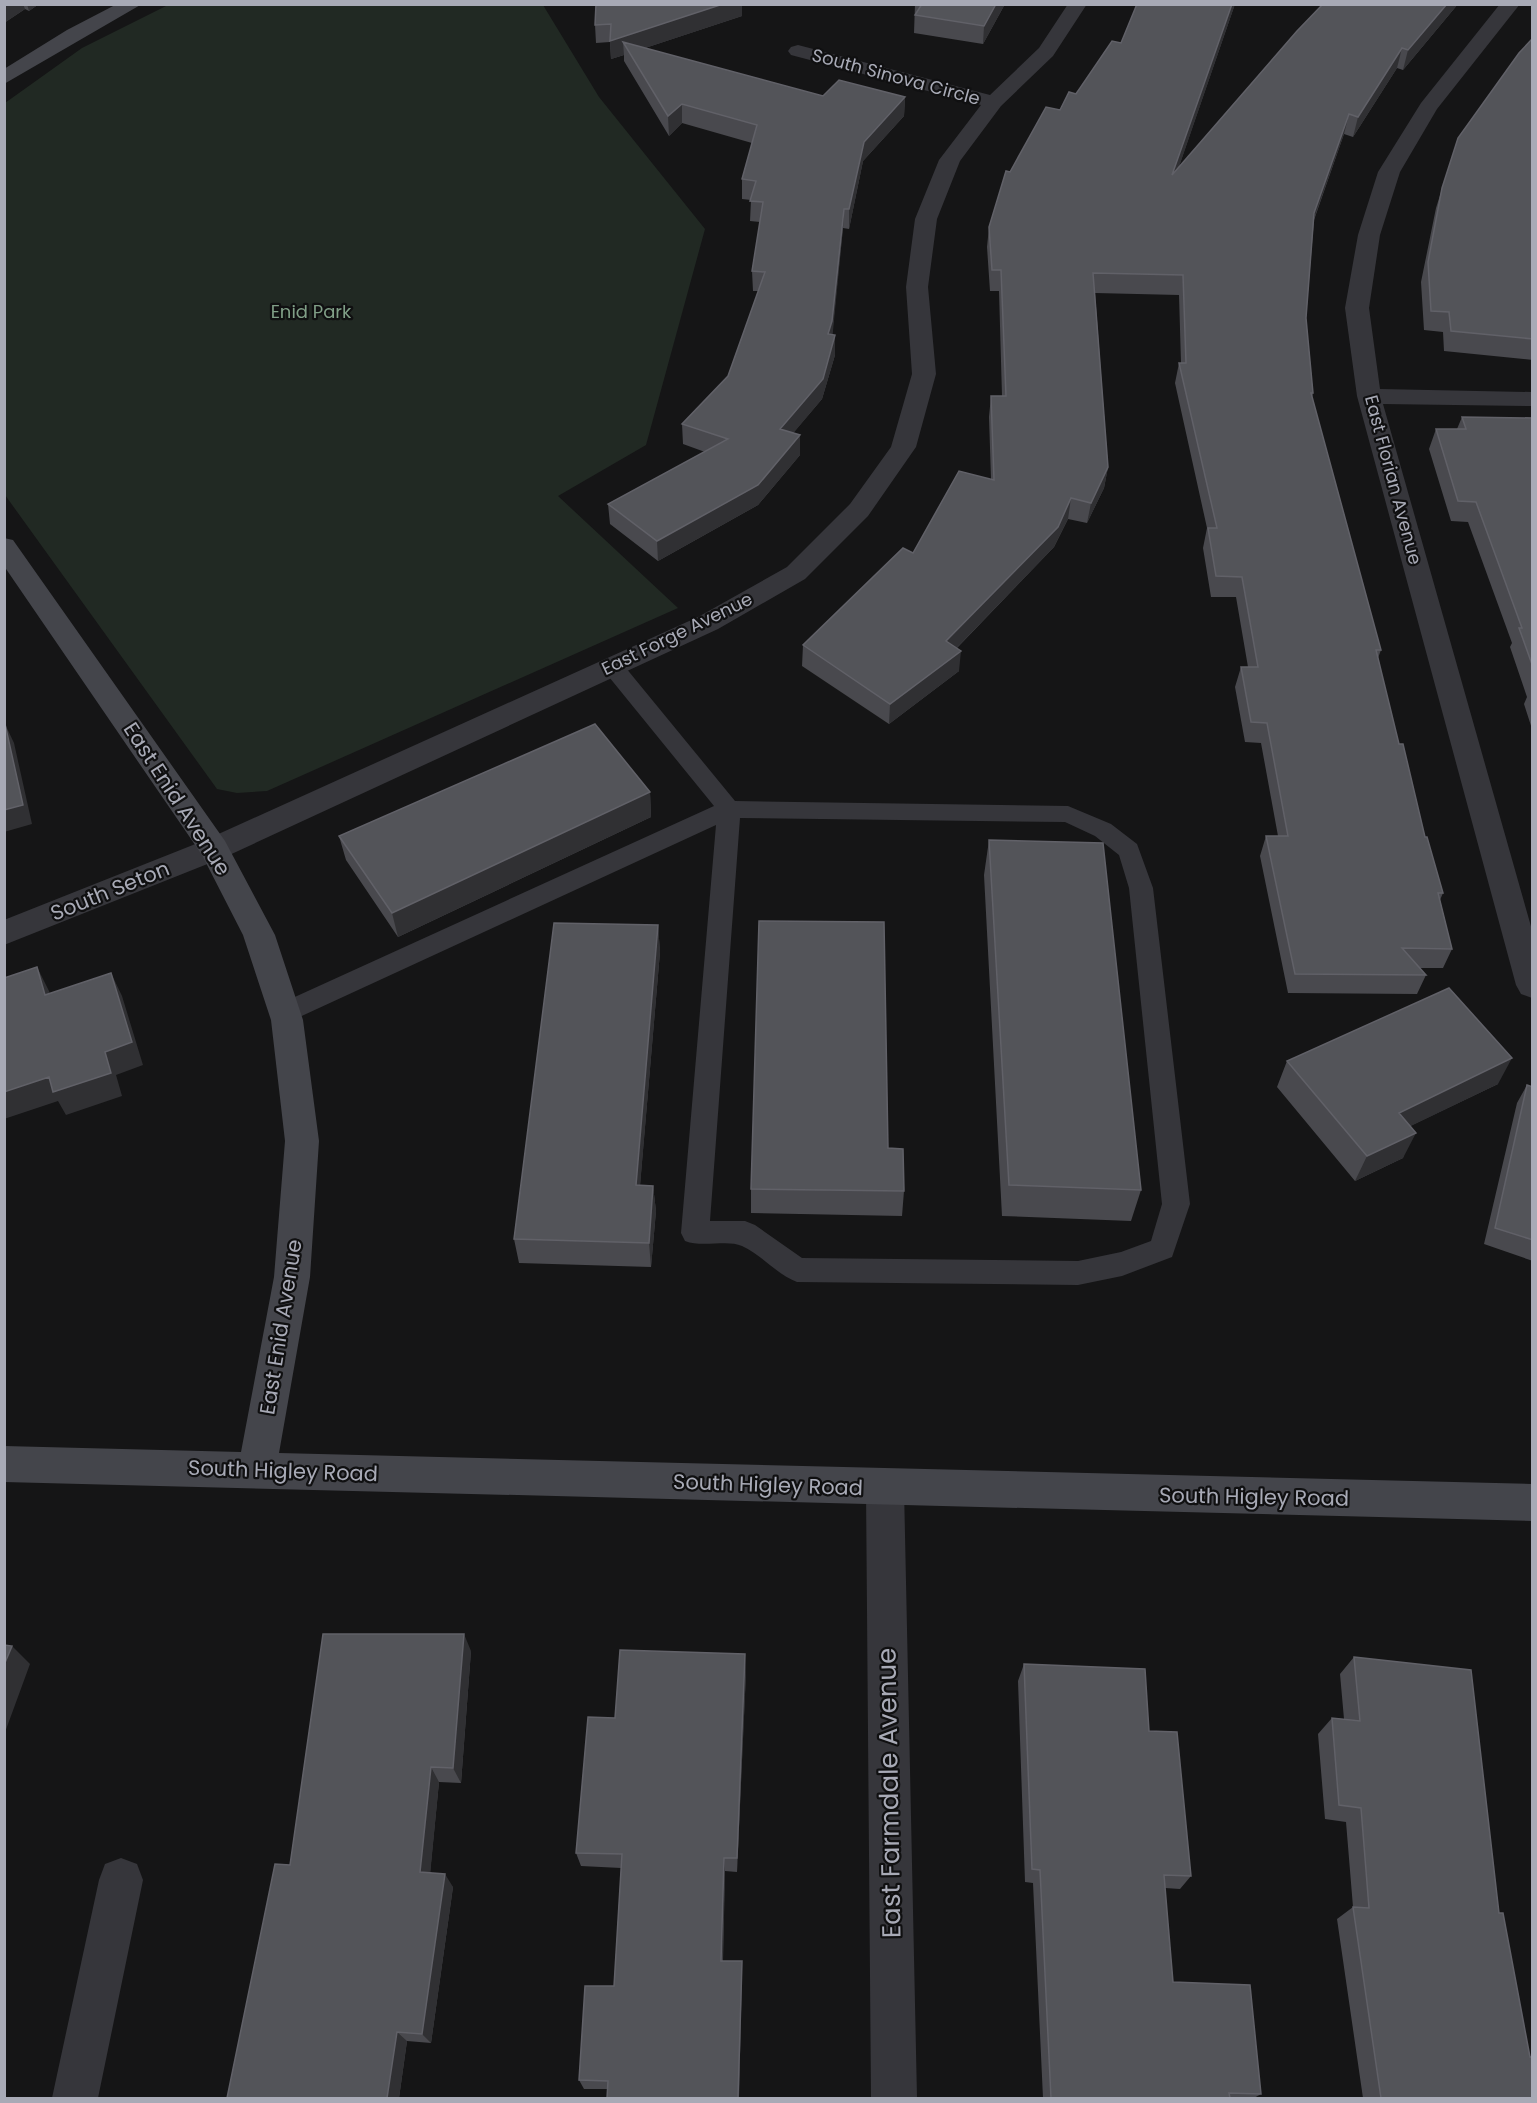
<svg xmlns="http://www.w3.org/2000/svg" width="1537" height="2103" viewBox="0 0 1537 2103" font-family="Poppins,sans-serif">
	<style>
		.green { fill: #212923 }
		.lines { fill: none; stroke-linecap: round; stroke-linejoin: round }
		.lane { fill: #36363b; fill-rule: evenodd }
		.street { fill: #36363b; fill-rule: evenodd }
		.secondary { fill: #44454b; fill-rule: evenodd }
		.wall { fill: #49494e }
		.shaded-wall { fill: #303033 }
		.building { fill: #535459; stroke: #616168; stroke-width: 1.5 }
		.labels { text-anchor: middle; stroke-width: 4.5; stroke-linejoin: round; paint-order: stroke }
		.far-street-label { font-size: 18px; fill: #a8aab6; stroke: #101011 }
		.far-park-label { font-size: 18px; fill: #809f87; stroke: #101011 }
		.street-label { font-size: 21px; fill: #a8aab6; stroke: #101011 }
		.near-street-label { font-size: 26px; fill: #a8aab6; stroke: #101011 }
	</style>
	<rect width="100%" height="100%" fill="#151516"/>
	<path class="green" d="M 168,5 L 543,5 L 599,97 L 705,229 L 646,445 L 558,496 L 678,608 L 267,791 L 237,793 L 217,789 L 5,495 L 5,103 L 82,48 Z"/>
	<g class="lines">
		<path class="lane" d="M 613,660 L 621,662 L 735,801 L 1068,806 L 1111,824 L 1137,844 L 1153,888 L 1190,1204 L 1172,1257 L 1122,1276 L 1078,1285 L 797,1282 C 776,1274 762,1255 742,1246 C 727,1239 703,1248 685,1241 L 681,1233 L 716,825 L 293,1020 L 284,1023 L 275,1020 L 271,1013 L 275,1006 L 714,806 L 605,672 L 602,667 L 605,662 ZM 740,818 L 1065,822 L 1095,836 L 1119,855 L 1129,888 L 1162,1204 L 1151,1241 L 1121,1252 L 1078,1261 L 802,1258 L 755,1225 L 745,1221 L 710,1221 Z"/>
		<path class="street" d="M 1068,4 L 1087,4 L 1053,56 L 1001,106 L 960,161 L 937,219 L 928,287 L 936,374 L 916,447 L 868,516 L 805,579 L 718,629 L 225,857 L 4,945 L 4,920 L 203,841 L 698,617 L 787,567 L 850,504 L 891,447 L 912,374 L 906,287 L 915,219 L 939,160 L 981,105 L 791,55 L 788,51 L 791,47 L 798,45 L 990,95 L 1039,48 Z
			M 1500,4 L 1520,4 L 1437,109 L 1400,172 L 1380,235 L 1369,308 L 1380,389 L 1532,392 L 1532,406 L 1383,404 L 1532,930 L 1532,998 L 1521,994 L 1516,985 L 1357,396 L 1345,308 L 1358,235 L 1378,172 L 1421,103 Z
			M 885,1470 L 899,1475 L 904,1488 L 917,2098 L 871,2098 L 866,1488 L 871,1475 Z
			M 121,1858 L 137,1864 L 143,1880 L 98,2098 L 52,2098 L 99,1880 L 105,1864 Z"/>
		<path class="secondary" d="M 117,4 L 142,4 L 4,84 L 4,69 L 67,30 Z
			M 4,538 L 13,540 L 225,841 L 275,935 L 303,1020 L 319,1141 L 310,1277 L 279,1453 L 1532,1484 L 1532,1521 L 4,1482 L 4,1446 L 241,1452 L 274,1277 L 285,1141 L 271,1020 L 243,935 L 202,855 L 4,566 Z"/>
	</g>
	<path class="wall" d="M 4,4 L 39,4 L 29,11 L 25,9 L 4,23 Z
		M 596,4 L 742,4 L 742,16 L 645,48 L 823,96 L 905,97 L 904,116 L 863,161 L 849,229 L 843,228 L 832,335 L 835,335 L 835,355 L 822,399 L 793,433 L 800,435 L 800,455 L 758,505 L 658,561 L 610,524 L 608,504 L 705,452 L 683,444 L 682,424 L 728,376 L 759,291 L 753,291 L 752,271 L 760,222 L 750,221 L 751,200 L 742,199 L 742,179 L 752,143 L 682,123 L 669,136 L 624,61 L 624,55 L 611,59 L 610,42 L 596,43 L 595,25 Z
		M 915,4 L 1005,4 L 983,44 L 914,33 Z
		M 1235,4 L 1178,169 L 1458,4 L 1403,70 L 1397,68 L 1353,137 L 1344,134 L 1314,220 L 1306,318 L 1313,393 L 1312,398 L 1381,650 L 1378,658 L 1399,744 L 1425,837 L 1443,893 L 1440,900 L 1452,949 L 1443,968 L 1420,968 L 1426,975 L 1417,994 L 1288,993 L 1260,856 L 1266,836 L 1278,836 L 1261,743 L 1245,742 L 1235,687 L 1241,667 L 1248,667 L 1236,597 L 1211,597 L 1203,548 L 1207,528 L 1175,383 L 1179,363 L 1181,363 L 1179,295 L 1095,293 L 1108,467 L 1104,488 L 1087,523 L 1068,519 L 1054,547 L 957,648 L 959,671 L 889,724 L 802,666 L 803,645 L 913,553 L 991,479 L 989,417 L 991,396 L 1002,396 L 999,291 L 990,291 L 987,247 L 989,227 L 1010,172 L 1060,110 L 1121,43 Z
		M 1533,38 L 1533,360 L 1444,351 L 1443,332 L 1424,330 L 1421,282 L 1436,208 L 1458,138 Z
		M 1462,417 L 1533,418 L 1533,732 L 1524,704 L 1527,697 L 1510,647 L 1512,643 L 1468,522 L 1451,521 L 1429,449 L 1436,429 L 1457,429 Z
		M 650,792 L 651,817 L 398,937 L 346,860 L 339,836 Z
		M 989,840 L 1141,1190 L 1131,1221 L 1002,1216 L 984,875 Z
		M 658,925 L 660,952 L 640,1185 L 653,1186 L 656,1211 L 651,1267 L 519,1263 L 514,1239 Z
		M 1287,1061 L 1498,1084 L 1410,1126 L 1403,1158 L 1355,1181 L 1277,1087 Z
		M 1527,1085 L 1533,1087 L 1533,1261 L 1484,1244 L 1517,1103 Z
		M 751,1189 L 904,1191 L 902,1216 L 751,1213 Z
		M 471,1651 L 461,1783 L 439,1782 L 430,1873 L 453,1887 L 431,2043 L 407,2041 L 399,2098 L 290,1865 Z
		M 1354,1657 L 1499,1913 L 1533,2098 L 1363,2098 L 1337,1919 L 1353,1907 L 1346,1822 L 1325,1819 L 1318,1734 L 1332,1718 L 1344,1719 L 1340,1674 Z
		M 1024,1664 L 1149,1731 L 1191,1876 L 1180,1889 L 1165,1888 L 1173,1982 L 1261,2094 L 1254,2098 L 1043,2098 L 1033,1883 L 1025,1882 L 1018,1681 Z
		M 746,1672 L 737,1872 L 725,1871 L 723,1961 L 742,1972 L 739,2098 L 607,2098 L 607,2089 L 584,2089 L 579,2080 L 614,1986 L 621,1868 L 581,1866 L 576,1853 L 615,1718 Z"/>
	<path class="shaded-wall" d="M 4,4 L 23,4 L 25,9 L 4,23 Z
		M 27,4 L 39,4 L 29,11 Z
		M 723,4 L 742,4 L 742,16 L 630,53 L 623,42 L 624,55 L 611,59 L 610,41 Z
		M 996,4 L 1005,4 L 983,44 L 984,26 Z
		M 1232,4 L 1235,4 L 1169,196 L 1172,175 Z
		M 1447,4 L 1458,4 L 1403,70 L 1408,50 Z
		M 1402,48 L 1397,68 L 1353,137 L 1358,117 Z
		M 905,97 L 904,116 L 863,161 L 849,229 L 849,209 L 864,142 Z
		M 682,104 L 682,123 L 669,136 L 668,116 Z
		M 1349,114 L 1344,134 L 1309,233 L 1314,213 Z
		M 844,209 L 843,228 L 832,341 L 828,334 Z
		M 835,335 L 835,355 L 822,399 L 780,449 L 780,429 Z
		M 800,435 L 800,455 L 758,505 L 658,561 L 657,541 Z
		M 1108,467 L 1104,488 L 1087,523 L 1091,503 Z
		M 1071,498 L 1068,519 L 1054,547 L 944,661 L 946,641 Z
		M 961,651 L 959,671 L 889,724 L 890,704 Z
		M 5,724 L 14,743 L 32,824 L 4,832 Z
		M 650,792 L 651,817 L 398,937 L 392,913 Z
		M 658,925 L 660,952 L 638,1210 L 636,1185 Z
		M 37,967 L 49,991 L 57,1018 L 45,995 Z
		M 111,973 L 122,996 L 143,1065 L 116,1075 L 122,1096 L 66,1115 L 58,1101 L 4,1119 L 4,1092 L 105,1052 Z
		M 1512,1058 L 1498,1084 L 1386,1138 L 1399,1113 Z
		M 1416,1133 L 1403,1158 L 1355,1181 L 1367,1156 Z
		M 653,1186 L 656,1211 L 651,1267 L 649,1243 Z
		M 464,1634 L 471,1651 L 461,1783 L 453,1768 Z
		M 12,1646 L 30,1664 L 4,1735 L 4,1665 Z
		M 745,1654 L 746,1672 L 737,1872 L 737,1858 Z
		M 431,1767 L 439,1782 L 429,1886 L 420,1872 Z
		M 724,1858 L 725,1871 L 722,1972 L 721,1961 Z
		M 445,1874 L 453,1887 L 431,2043 L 422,2034 Z
		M 742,1961 L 742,1972 L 739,2098 L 738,2098 Z
		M 397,2032 L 407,2041 L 399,2098 L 387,2098 Z"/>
	<path class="building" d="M 596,4 L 723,4 L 610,41 L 611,24 L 595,25 Z
		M 922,4 L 996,4 L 984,26 L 915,15 Z
		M 1137,4 L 1232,4 L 1172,175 L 1297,31 L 1323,4 L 1447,4 L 1408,50 L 1402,48 L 1358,117 L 1349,114 L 1314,213 L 1306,318 L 1313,393 L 1311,393 L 1381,650 L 1376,650 L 1399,744 L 1403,744 L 1425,837 L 1427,837 L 1443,893 L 1438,893 L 1452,949 L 1402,948 L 1426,975 L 1295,974 L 1266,836 L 1288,836 L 1267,723 L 1251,722 L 1241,667 L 1258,667 L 1242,577 L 1216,576 L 1208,528 L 1217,528 L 1179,363 L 1186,363 L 1183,275 L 1093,273 L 1108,467 L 1091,503 L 1071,498 L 1058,527 L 946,641 L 961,651 L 890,704 L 803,645 L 903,548 L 913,553 L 959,471 L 994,480 L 991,396 L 1006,396 L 1001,270 L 992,270 L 989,227 L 1006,171 L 1010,172 L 1046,107 L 1060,110 L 1069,92 L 1076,94 L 1112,41 L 1121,43 Z
		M 1533,38 L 1533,339 L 1451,331 L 1449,312 L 1431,311 L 1428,262 L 1442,188 L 1458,138 L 1519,53 Z
		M 623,42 L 823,96 L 839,80 L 905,97 L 864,142 L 849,209 L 844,209 L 832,321 L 828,334 L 835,335 L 823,379 L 780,429 L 800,435 L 758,485 L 657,541 L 608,504 L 728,439 L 682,424 L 728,376 L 765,272 L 752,271 L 763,202 L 750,201 L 756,181 L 742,179 L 757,125 L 682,104 L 668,116 Z
		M 1462,417 L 1533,418 L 1533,667 L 1519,628 L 1522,628 L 1476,502 L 1458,501 L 1436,429 L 1466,429 Z
		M 4,724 L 5,724 L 23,805 L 4,810 Z
		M 595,724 L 650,792 L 392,913 L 339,836 Z
		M 989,840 L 1103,843 L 1141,1190 L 1009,1185 Z
		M 759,921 L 884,922 L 888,1148 L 903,1149 L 904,1191 L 751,1189 Z
		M 554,923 L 658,925 L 636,1185 L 653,1186 L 649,1243 L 514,1239 Z
		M 37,967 L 45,995 L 111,973 L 132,1042 L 105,1052 L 111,1073 L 53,1092 L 49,1077 L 4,1092 L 4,978 Z
		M 1449,988 L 1512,1058 L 1399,1113 L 1416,1133 L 1367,1156 L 1287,1061 Z
		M 1527,1085 L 1533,1087 L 1533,1240 L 1495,1228 Z
		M 323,1634 L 464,1634 L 453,1768 L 431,1767 L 420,1872 L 445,1874 L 422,2034 L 397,2032 L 387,2098 L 227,2098 L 275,1864 L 290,1865 Z
		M 4,1645 L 12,1646 L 4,1665 Z
		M 620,1650 L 745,1654 L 737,1858 L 724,1858 L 721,1961 L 742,1961 L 738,2098 L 607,2098 L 608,2081 L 579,2080 L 585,1986 L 614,1986 L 622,1854 L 576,1853 L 588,1717 L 615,1718 Z
		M 1354,1657 L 1471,1670 L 1499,1913 L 1503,1913 L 1530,2057 L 1533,2057 L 1533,2098 L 1381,2098 L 1353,1907 L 1369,1908 L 1361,1808 L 1339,1805 L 1332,1718 L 1360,1721 Z
		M 1024,1664 L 1145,1669 L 1149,1731 L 1177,1732 L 1191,1876 L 1164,1875 L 1173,1982 L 1250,1985 L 1261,2094 L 1229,2093 L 1230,2098 L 1051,2098 L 1040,1870 L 1032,1869 Z"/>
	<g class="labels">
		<g class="far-street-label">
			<text transform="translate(896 77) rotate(15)" y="6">South Sinova Circle</text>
			<text transform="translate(1393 480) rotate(75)" y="6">East Florian Avenue</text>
			<text transform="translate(677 634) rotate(-26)" y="6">East Forge Avenue</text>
		</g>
		<g class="far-park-label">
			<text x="311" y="318">Enid Park</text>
		</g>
		<g class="street-label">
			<text transform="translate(177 799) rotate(57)" y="7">East Enid Avenue</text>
			<text transform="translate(110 891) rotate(-22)" y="7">South Seton</text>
			<text transform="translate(281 1327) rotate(-81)" y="7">East Enid Avenue</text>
			<text transform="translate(283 1471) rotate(2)" y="7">South Higley Road</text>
			<text transform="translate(768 1485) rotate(2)" y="7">South Higley Road</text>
			<text transform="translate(1254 1497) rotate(1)" y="7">South Higley Road</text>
		</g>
		<g class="near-street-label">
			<text transform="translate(889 1793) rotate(-91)" y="9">East Farmdale Avenue</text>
		</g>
	</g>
	<rect width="1537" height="2103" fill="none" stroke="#a8aab6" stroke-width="12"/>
</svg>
